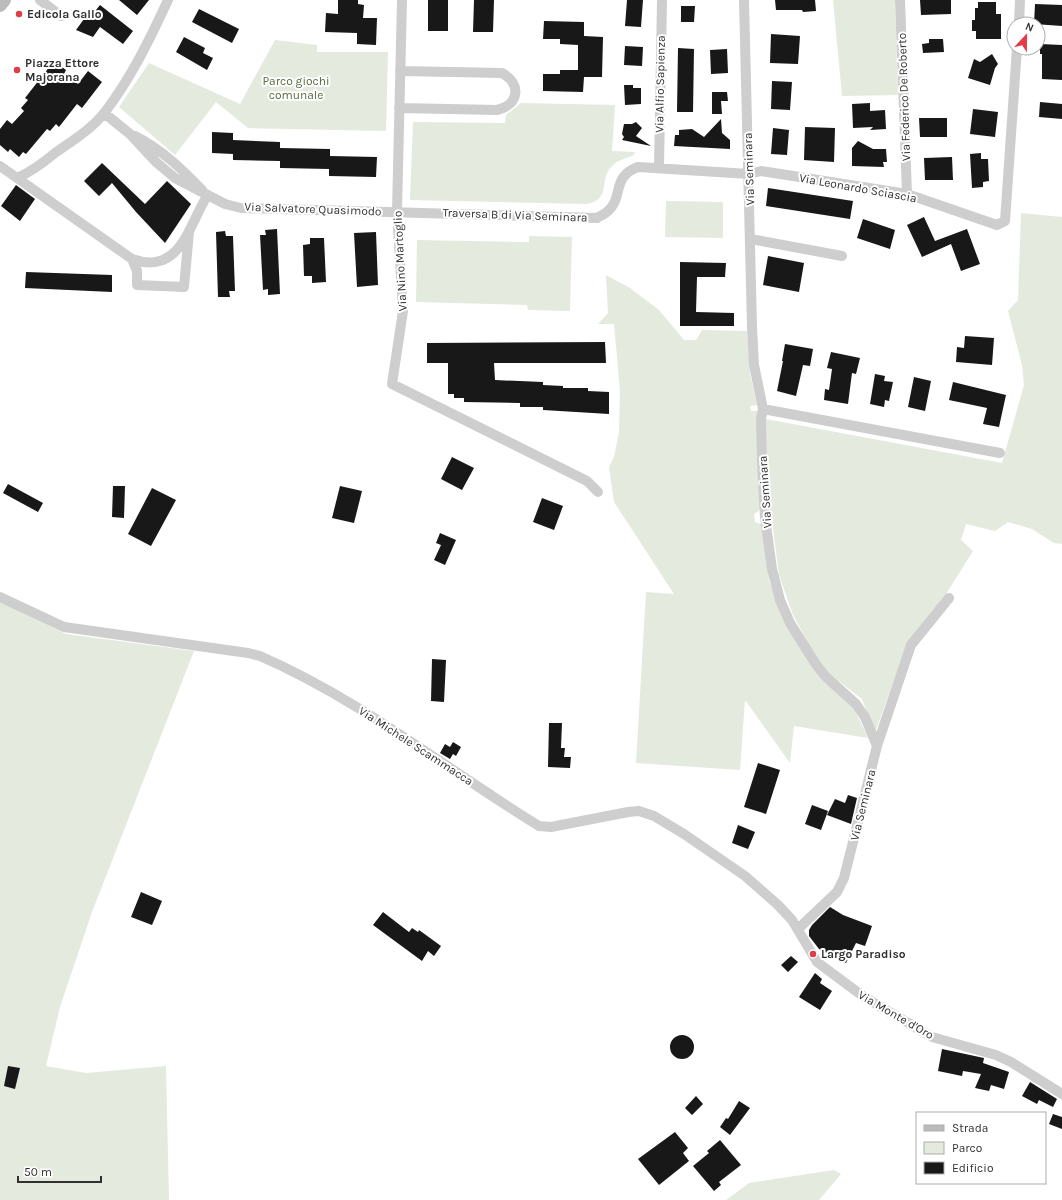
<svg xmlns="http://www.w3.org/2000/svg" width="1062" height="1200" viewBox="0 0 1062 1200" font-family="Karla,sans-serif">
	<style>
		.green { fill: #e4eadd }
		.building { fill: #181818 }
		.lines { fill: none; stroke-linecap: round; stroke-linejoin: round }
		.minor { stroke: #cecece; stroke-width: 10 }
		.secondary { stroke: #bbb; stroke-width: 14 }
		.poi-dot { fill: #e03c4a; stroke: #fff; stroke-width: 1.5 }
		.labels { text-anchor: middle; stroke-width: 4; stroke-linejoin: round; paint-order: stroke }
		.poi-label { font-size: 12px; font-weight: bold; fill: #313131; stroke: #fff; text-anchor: start }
		.park-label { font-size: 12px; fill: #556c3f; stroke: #fff }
		.street-label { font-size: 12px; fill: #313131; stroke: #fff }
	</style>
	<rect width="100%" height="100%" fill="#fff"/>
	<path class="green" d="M 833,0 L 895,0 L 898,95 L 842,96 Z
		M 275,40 L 317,45 L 317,52 L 388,52 L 386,131 L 248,128 L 216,102 L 175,155 L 119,107 L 149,63 L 240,104 Z
		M 521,103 L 615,105 L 612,151 L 635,152 L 634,155 C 627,158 617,160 612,166 C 598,180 612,199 587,204 L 410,200 L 413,122 L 505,123 L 506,115 Z
		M 666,201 L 723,202 L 723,238 L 665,237 Z
		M 1021,213 L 1062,217 L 1062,544 L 1054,543 L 1032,529 L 1008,522 L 995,531 L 966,524 L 961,540 L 973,551 L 946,594 L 904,652 L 875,733 L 862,699 L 827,672 L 814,654 L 793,615 L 779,575 L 767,482 L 766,419 L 1002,463 L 1024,385 L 1022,365 L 1008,311 L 1018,300 Z
		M 529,236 L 572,237 L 570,311 L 528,310 L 527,305 L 416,302 L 417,240 L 529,242 Z
		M 606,275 L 630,288 L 659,310 L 684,340 L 696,340 L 702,330 L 747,331 L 750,374 L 757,405 L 750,406 L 751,411 L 758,411 L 761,509 L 754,514 L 755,522 L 763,525 L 769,580 L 778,604 L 802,651 L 821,679 L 853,706 L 868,738 L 794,726 L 790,763 L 745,700 L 740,770 L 636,763 L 646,592 L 674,594 L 614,502 L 609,467 L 614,457 L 619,432 L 620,391 L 614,324 L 598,324 L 608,313 Z
		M 0,601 L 66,634 L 194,651 L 92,912 L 60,1007 L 46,1066 L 86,1073 L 166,1066 L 169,1200 L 0,1200 Z
		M 834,1170 L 841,1174 L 819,1200 L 726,1200 L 749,1183 Z"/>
	<path class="building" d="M 119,0 L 149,0 L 137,15 Z
		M 338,0 L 358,0 L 358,4 L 364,5 L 363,18 L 377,18 L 376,45 L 357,44 L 357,33 L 325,32 L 326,13 L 338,14 Z
		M 428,0 L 448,0 L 448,31 L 428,31 Z
		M 474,0 L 494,0 L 493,32 L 473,32 Z
		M 627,0 L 643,0 L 641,27 L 625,26 Z
		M 775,0 L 815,0 L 816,11 L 803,12 L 802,10 L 776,10 Z
		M 920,0 L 951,0 L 951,14 L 921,15 Z
		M 978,2 L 996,2 L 996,14 L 1001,14 L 1001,39 L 976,39 L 976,31 L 972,31 L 972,20 L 975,20 L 975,8 L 978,8 Z
		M 1035,4 L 1062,5 L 1062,26 L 1034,24 Z
		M 100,5 L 133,31 L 123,44 L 100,27 L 93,37 L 76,30 L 89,12 L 92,15 Z
		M 681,6 L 695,6 L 694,22 L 681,22 Z
		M 199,9 L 239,29 L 232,43 L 192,22 Z
		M 544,21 L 584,22 L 584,36 L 603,37 L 602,77 L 584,77 L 583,92 L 543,91 L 543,74 L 560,74 L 560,70 L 578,70 L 578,45 L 560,44 L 560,39 L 543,39 Z
		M 771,34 L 800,36 L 798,64 L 770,63 Z
		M 184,37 L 205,48 L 203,53 L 213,58 L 207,70 L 176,52 Z
		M 929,39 L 943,39 L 944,52 L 923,53 L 922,44 L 929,43 Z
		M 1040,44 L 1062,45 L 1062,80 L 1042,79 L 1042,54 L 1040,54 Z
		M 625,46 L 643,47 L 642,66 L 624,65 Z
		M 678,48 L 694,49 L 693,112 L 677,112 Z
		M 727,49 L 728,73 L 711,74 L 710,50 Z
		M 992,54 L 998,64 L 995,68 L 990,85 L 968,78 L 974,59 L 980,62 Z
		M 54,61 L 66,70 L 64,74 L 78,84 L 88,71 L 102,82 L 82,108 L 77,104 L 59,127 L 56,124 L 50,131 L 47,129 L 26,154 L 23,152 L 19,157 L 10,149 L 8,152 L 0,145 L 0,129 L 7,120 L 12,124 L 24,111 L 21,108 L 28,100 L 25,98 Z
		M 772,81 L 792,82 L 790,110 L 771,109 Z
		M 624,85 L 633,85 L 633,88 L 641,88 L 641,104 L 625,105 Z
		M 712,92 L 727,92 L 728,101 L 721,101 L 722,114 L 712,114 Z
		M 1040,102 L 1062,104 L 1062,119 L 1039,117 Z
		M 870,103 L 870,111 L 885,110 L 886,129 L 870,130 L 873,127 L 853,128 L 852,104 Z
		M 973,109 L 998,112 L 995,137 L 970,134 Z
		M 919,118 L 947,118 L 947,137 L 920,137 Z
		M 721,119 L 722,133 L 730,140 L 730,149 L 674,146 L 675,135 L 679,135 L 679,130 L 692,129 L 704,137 Z
		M 636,122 L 642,128 L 636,136 L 651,146 L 622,140 L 624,137 L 622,134 L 624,124 L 632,124 Z
		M 805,127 L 835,128 L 834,162 L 804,160 Z
		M 773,128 L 789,130 L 787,155 L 771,154 Z
		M 212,132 L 233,133 L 233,140 L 280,142 L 280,148 L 330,149 L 330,156 L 377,157 L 376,177 L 329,176 L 329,169 L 280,168 L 280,161 L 233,160 L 233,154 L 212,153 Z
		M 858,141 L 873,149 L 886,149 L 887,162 L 883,162 L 884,167 L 852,166 L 852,148 Z
		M 981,153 L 981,159 L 988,159 L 989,181 L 983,182 L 983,187 L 972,188 L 970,154 Z
		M 952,157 L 953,180 L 925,180 L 924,158 Z
		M 102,163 L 145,204 L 167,181 L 191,204 L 165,243 L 136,212 L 112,183 L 99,196 L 84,181 Z
		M 16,185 L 35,199 L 20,221 L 1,206 Z
		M 768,188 L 853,201 L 850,219 L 766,206 Z
		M 924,217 L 935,241 L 967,229 L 980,264 L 961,271 L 951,244 L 922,257 L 907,225 Z
		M 863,219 L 895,230 L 890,249 L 857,238 Z
		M 277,229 L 280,294 L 268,295 L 268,289 L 263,290 L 260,235 L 266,235 L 265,230 Z
		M 225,231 L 226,236 L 233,236 L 235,291 L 229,291 L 230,297 L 218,297 L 216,232 Z
		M 376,232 L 378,285 L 357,287 L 354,233 Z
		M 310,238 L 324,238 L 326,282 L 312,283 L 312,276 L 304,276 L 303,245 L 310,244 Z
		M 768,256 L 804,263 L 799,292 L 763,285 Z
		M 680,262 L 726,263 L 725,277 L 697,277 L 696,312 L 734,313 L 734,326 L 680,326 Z
		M 26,272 L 112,275 L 112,292 L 25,288 Z
		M 965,336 L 994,338 L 992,365 L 956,362 L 957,347 L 964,348 Z
		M 605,342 L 606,363 L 494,363 L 495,380 L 543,382 L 543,385 L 563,386 L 563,388 L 588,388 L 588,391 L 609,392 L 609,414 L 543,410 L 543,407 L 520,407 L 520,403 L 464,402 L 464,398 L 454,398 L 454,394 L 448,394 L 448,363 L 427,363 L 427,343 Z
		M 785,344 L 813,349 L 810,366 L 803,365 L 796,396 L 777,391 L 783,361 L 782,361 Z
		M 831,352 L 860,358 L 856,374 L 852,373 L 848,404 L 824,400 L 825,389 L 829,390 L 832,369 L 827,368 Z
		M 875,374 L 885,376 L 884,381 L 893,382 L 889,401 L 885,400 L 884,407 L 870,404 Z
		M 914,377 L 931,381 L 925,411 L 908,407 Z
		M 953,382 L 1006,395 L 999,427 L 983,424 L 987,408 L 949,400 Z
		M 452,457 L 474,468 L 462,490 L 441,479 Z
		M 8,484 L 43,503 L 38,512 L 3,493 Z
		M 113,486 L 125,486 L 124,518 L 112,517 Z
		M 340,486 L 362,491 L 354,523 L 332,518 Z
		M 152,488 L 176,500 L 151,546 L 128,534 Z
		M 542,498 L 563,506 L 554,530 L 533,522 Z
		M 440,533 L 456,540 L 445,565 L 434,560 L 441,545 L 436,543 Z
		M 432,659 L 446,660 L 444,702 L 431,701 Z
		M 549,723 L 562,723 L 561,748 L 565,748 L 564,757 L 571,757 L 570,768 L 548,767 Z
		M 453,742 L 461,747 L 456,756 L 453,754 L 450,759 L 440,753 L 445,744 L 450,747 Z
		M 758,763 L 780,770 L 766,814 L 744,807 Z
		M 848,795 L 857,798 L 851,824 L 827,815 L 835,799 L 845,803 Z
		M 812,805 L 828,811 L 821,830 L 805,824 Z
		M 738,825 L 755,832 L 748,849 L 732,843 Z
		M 141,892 L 162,901 L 152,925 L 131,917 Z
		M 830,907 L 843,915 L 872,926 L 865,946 L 856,943 L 846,963 L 819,949 L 809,936 L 809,930 L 812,925 Z
		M 383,912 L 409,932 L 412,928 L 418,932 L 419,930 L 441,946 L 434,956 L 428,951 L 422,961 L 373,925 Z
		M 791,956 L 798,962 L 788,972 L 781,965 Z
		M 815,973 L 822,979 L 820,983 L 832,991 L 820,1010 L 799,997 Z
		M670 1047a12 12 0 1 1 24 0a12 12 0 1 1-24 0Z
		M 942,1049 L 984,1058 L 983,1063 L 1009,1072 L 1004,1089 L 991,1085 L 989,1091 L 975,1088 L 981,1074 L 963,1071 L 962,1076 L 938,1071 Z
		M 8,1066 L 20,1068 L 15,1089 L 4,1086 Z
		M 1030,1082 L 1057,1099 L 1053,1107 L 1039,1100 L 1037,1104 L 1022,1096 Z
		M 696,1096 L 703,1104 L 692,1115 L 685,1108 Z
		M 739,1101 L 750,1108 L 730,1135 L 720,1127 L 726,1118 L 728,1119 Z
		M 1053,1114 L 1062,1117 L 1062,1129 L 1049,1124 Z
		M 675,1132 L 688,1148 L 683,1153 L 689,1161 L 659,1185 L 638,1159 Z
		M 720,1140 L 741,1165 L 719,1182 L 721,1185 L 714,1191 L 693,1166 L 709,1153 L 707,1151 Z"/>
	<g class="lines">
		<path class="minor" d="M 40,0 L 61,16
			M 402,0 L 397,211 L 403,311 L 392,384 L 587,481 L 598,492
			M 744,0 L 752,327 L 754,365 L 763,409 L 761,419 L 762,461 L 765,518 L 772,569 L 780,600 L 790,623 L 815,663 L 825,676 L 856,704 L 865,717 L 877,746 L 844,878 L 837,892 L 798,929
			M 900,0 L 907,194
			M 1019,24 L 1020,0
			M 399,108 L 497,110 C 519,105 522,84 502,73 L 400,71
			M 104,113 L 130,134 L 156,162 L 175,178 L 225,204 L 241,208 L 597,218 C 600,216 605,214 608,211 C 624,197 611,177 638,167 L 749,174 L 761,171 L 907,194 L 997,225 L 1005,221 L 1017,48
			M 135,136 C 161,149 182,169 202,190
			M 0,166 L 132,259 C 180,276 188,227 207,196
			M 659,167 L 662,0
			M 17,178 C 31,172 43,163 55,153 C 72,141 92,129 105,112 C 131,78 150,39 168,0
			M 751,239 L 842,256
			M 132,259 L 137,271 L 137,285 L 184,287 L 189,232
			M 763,409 L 1000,453
			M 0,597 L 64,627 L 248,653 L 260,656 C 361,700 446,769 539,826 L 551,827 L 628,812 L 639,811 L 654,816 L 684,834 L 745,876 L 778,905 L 792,920 L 817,962 L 864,997 L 932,1037 L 996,1055 L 1011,1062 L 1062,1094
			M 877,746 L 911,645 L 949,598"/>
		<path class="secondary" d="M 0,5 L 4,0"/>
	</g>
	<g class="poi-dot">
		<circle cx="19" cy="14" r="4"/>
		<circle cx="17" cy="70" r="4"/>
		<circle cx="813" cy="954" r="4"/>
	</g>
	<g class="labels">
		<g class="poi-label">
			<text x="27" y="18">Edicola Gallo</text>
			<text x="25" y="67">Piazza Ettore<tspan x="25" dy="14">Majorana</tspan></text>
			<text x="821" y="958">Largo Paradiso</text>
		</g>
		<g class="park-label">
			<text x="296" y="85">Parco giochi<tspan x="296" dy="14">comunale</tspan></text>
		</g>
		<g class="street-label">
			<text transform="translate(660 84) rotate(-89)" y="4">Via Alfio Sapienza</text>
			<text transform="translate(904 97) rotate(-92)" y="4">Via Federico De Roberto</text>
			<text transform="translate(749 169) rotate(-92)" y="4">Via Seminara</text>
			<text transform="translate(858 188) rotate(10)" y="4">Via Leonardo Sciascia</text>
			<text transform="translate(313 209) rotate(2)" y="4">Via Salvatore Quasimodo</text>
			<text transform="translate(515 215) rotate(2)" y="4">Traversa B di Via Seminara</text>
			<text transform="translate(400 261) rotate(-93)" y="4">Via Nino Martoglio</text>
			<text transform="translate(765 492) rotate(-94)" y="4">Via Seminara</text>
			<text transform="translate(416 746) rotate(33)" y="4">Via Michele Scammacca</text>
			<text transform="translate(863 805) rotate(-76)" y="4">Via Seminara</text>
			<text transform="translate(896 1015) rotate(30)" y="4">Via Monte d'Oro</text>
		</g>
	</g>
	<rect x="916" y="1112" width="130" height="72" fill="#ffffff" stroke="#adadad"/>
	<rect x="924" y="1125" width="20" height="6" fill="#bbbbbb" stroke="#adadad"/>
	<text x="952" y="1132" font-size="12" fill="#313131">Strada</text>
	<rect x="924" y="1142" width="20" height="12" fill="#e4eadd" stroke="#adadad"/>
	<text x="952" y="1152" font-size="12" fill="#313131">Parco</text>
	<rect x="924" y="1162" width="20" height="12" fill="#181818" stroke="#adadad"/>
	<text x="952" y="1172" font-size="12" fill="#313131">Edificio</text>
	<g transform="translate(1026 36) rotate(22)"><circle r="19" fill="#ffffff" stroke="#adadad"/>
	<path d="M0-3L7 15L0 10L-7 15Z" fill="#e03c4a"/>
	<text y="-6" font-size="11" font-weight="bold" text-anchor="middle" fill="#313131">N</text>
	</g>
	<path d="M18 1176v6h83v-6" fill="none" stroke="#313131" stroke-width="2"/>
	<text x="24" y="1176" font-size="12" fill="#313131" stroke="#ffffff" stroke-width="3" paint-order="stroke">50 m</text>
</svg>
